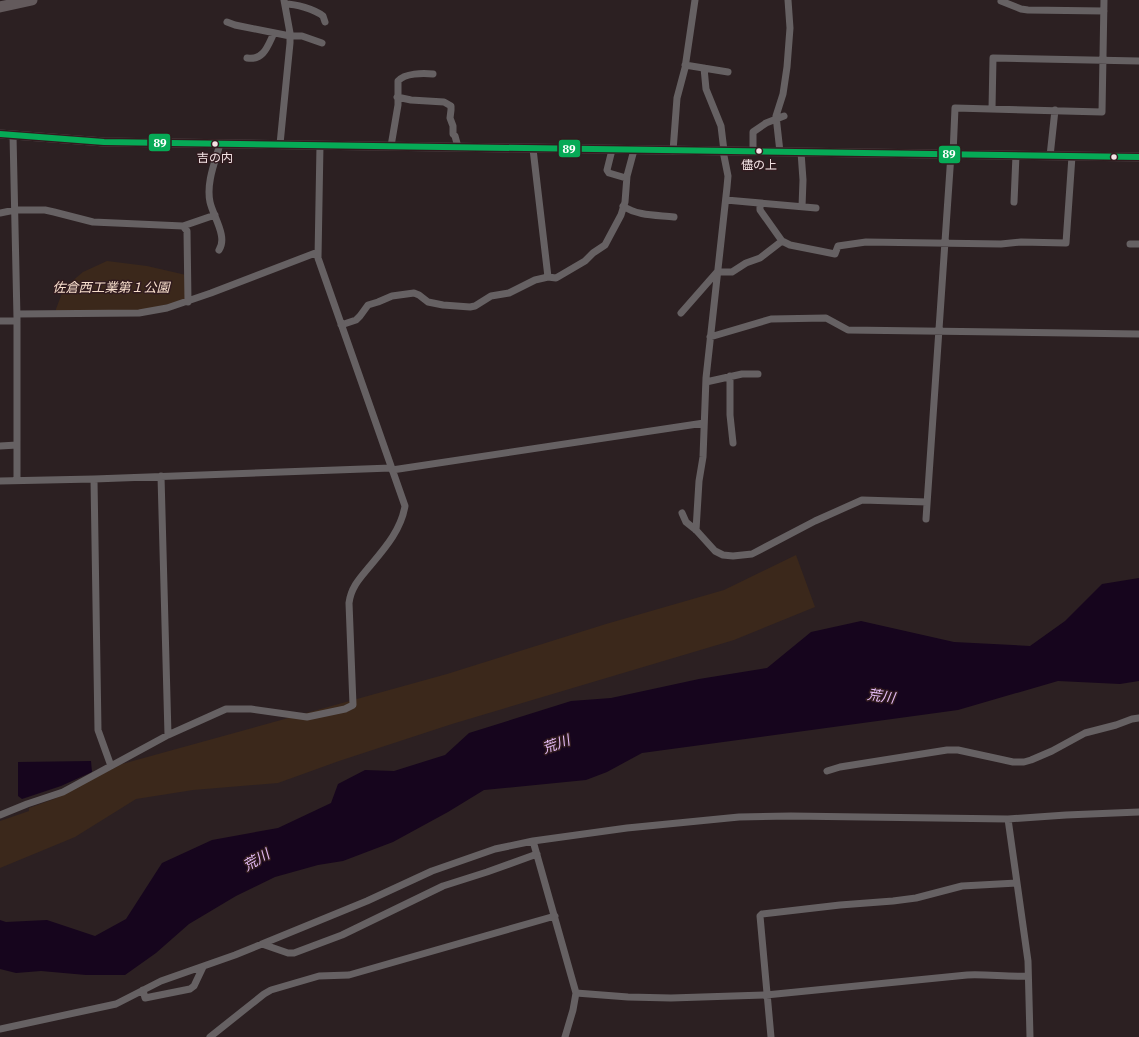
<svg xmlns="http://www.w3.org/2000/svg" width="1139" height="1037" viewBox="0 0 1139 1037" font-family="'IBM Plex Serif','Noto Sans JP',serif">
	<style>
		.green { fill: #3b281b }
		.water { fill: #16051d }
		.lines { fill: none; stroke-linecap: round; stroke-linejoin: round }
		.minor { stroke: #666163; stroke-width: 7 }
		.tertiary { stroke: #666163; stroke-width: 9 }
		.trunk { stroke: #635a5c; stroke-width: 11 }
		.bus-1-casing { stroke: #311b1f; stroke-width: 9 }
		.bus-1 { stroke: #06aa56; stroke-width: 6 }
		.bus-dot { fill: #f3e3e5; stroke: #311b1f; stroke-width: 1.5 }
		.labels { text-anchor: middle; stroke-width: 3; stroke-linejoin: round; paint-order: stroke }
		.bus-label { font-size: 12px; fill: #f3e3e5; stroke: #311b1f }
		.park-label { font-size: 13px; font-style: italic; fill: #f6ddcb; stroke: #311b1f }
		.water-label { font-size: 14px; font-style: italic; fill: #e6bdf8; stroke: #311b1f }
		.line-badge { stroke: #311b1f; stroke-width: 1.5 }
		.badge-label { font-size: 11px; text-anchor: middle; font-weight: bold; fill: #fff }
	</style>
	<rect width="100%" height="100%" fill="#2c2022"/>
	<path class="green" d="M 107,261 L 147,266 L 186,275 L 187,300 L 137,311 L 56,311 L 56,309 L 64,288 L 83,272 Z
		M 796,555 L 815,607 L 734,640 L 452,724 L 339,761 L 278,783 L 193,790 L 136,799 L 75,837 L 0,868 L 0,821 L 29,811 L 29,808 L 54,799 L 122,764 L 447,674 L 606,624 L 724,590 Z"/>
	<path class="water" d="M 1139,578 L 1139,681 L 1120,684 L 1058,681 L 958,710 L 642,753 L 607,772 L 586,780 L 484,790 L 448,812 L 393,842 L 343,861 L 318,865 L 275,877 L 236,896 L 189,924 L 156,953 L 125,975 L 86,975 L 41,971 L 16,973 L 0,969 L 0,920 L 6,922 L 47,920 L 95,936 L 126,919 L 162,863 L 212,840 L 278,828 L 331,803 L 338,784 L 365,770 L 394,771 L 445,755 L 469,733 L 571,701 L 611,698 L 699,679 L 767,668 L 811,632 L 861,621 L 954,642 L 1030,646 L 1065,621 L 1102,584 Z
		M 91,761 L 92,772 L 61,786 L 22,799 L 18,796 L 18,762 Z"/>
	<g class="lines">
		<path class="minor" d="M 1001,1 L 1021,9 L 1028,10 L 1104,11
			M 285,4 C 296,4 314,9 323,16 L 325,22
			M 227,22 L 235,25 L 290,36 L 302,36 L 322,43
			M 247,58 C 264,61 268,45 274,33
			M 685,65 L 728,72
			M 704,68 L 706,89 L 721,126 L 724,151
			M 397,97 L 411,100 L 444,102 L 451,106 L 451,110 L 450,118 L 453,126 L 453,134 L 455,136 L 458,147
			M 992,109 L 993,58 L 1139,61
			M 13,135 L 17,318 L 17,480
			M 280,144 L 290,43 L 290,33 L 284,0
			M 391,146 L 398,105 L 398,81 C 405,73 423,73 433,74
			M 533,149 L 548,277
			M 612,150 L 607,170 L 609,173 L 626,178
			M 673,151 L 677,98 L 685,68 L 695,0
			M 753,151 L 753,132 L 766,123 L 784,116
			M 780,152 L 776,116 L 783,94 L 787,67 L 790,28 L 788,0
			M 801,152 L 803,180 L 802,207
			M 953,154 L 955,108 L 1102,112 L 1104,0
			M 1050,156 L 1055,110
			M 726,200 L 816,208
			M 1014,202 L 1016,155
			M 760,204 L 760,210 L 782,241 L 790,245 L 835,254 L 838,246 L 866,242 L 1001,244 L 1021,242 L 1066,243 L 1072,156
			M 623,206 C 637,216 658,215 674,217
			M 0,213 L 15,210 L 45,210 L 54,212 L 93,222 L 183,226 L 187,231 L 188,302
			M 183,226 L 215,215
			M 1130,244 L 1139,244
			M 219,250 C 228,237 213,216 210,202 C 206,183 215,162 220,144
			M 681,313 L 717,272 L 732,272 L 746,263 L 760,258 L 782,241
			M 17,314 L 139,313 L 167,308 L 211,293 L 318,252
			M 0,321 L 17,321
			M 341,325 L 356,320 L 360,316 L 368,305 L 378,302 L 392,296 L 414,293 L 419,295 L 428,302 L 443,305 L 470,307 L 475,306 L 491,296 L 509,293 L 535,280 L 548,277 L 556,278 L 585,261 L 593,253 L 605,245 L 621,215 L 625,202 L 627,176 L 634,150
			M 710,337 L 771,319 L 826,318 L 848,330 L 1139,334
			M 730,376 L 730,415 L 733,443
			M 706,382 L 742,374 L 758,374
			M 0,446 L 17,445
			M 392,470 L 704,423
			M 161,476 L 168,735
			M 94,479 L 98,730 L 111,766
			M 0,481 L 94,479 L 391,468
			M 682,513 L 686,522 L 696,530 L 715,551 L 723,555 L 733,556 L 752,554 L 815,521 L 862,500 L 927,502
			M 926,519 L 951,154
			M 696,530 L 699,481 L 703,457 L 706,378 L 727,187 L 728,176 L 723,151
			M 827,771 L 840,767 L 947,750 L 958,750 L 1013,762 L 1024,762 L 1031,760 L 1052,751 L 1085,733 L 1116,725 L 1132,719 L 1139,718
			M 0,815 L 27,804 L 63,792 L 168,735 L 226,709 L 251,709 L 307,717 L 345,709 L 353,705 L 349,603 C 351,587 360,578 370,566 C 385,548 401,530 405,506 L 318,258 L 320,145
			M 1008,819 L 1028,961 L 1030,1037
			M 533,841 L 576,993 L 573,1010 L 565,1037
			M 262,944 L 288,953 L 294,953 L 342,935 L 443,886 L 487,872 L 537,854
			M 143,990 L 145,998 L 190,989 L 194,986 L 203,967
			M 576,993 L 628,997 L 671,998 L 766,995 L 967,975 C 987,974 1008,977 1028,976
			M 0,1029 L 116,1004 L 161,981 L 235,955 L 262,944 L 367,901 L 432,871 L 495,849 L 533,841 L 627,828 L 739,817 L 791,816 L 1008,819 L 1066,815 L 1139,812
			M 210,1037 L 264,994 L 271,990 L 319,976 L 349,975 L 555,916
			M 771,1037 L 760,916 L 762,914 L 840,905 L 893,901 L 916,898 L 962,886 L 1017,883"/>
		<path class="tertiary" d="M 0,134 L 104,142 L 1139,157"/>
		<path class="trunk" d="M 0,7 L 32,0"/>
		<g class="bus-1-casing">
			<path id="bus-1" d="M 0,134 L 104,142 L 1139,157"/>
		</g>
		<use href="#bus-1" class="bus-1"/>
	</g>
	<g class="bus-dot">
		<circle cx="215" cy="144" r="3.5"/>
		<circle cx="759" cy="151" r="3.5"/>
		<circle cx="1114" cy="157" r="3.5"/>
	</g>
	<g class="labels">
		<g class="bus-label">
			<text x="215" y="162">吉の内</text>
			<text x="759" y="169">儘の上</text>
		</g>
		<g class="park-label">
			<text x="111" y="292">佐倉西工業第１公園</text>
		</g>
		<g class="water-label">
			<text transform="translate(881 696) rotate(8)" y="5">荒川</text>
			<text transform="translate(556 744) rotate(-20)" y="5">荒川</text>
			<text transform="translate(256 860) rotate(-30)" y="5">荒川</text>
		</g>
	</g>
	<g class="line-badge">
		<rect x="148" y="133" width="23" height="19" rx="4" fill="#06aa56"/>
		<rect x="558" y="139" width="23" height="19" rx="4" fill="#06aa56"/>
		<rect x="938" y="145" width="23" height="19" rx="4" fill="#06aa56"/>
	</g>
	<g class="badge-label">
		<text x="160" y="147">89</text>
		<text x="569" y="153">89</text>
		<text x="949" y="158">89</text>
	</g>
</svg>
